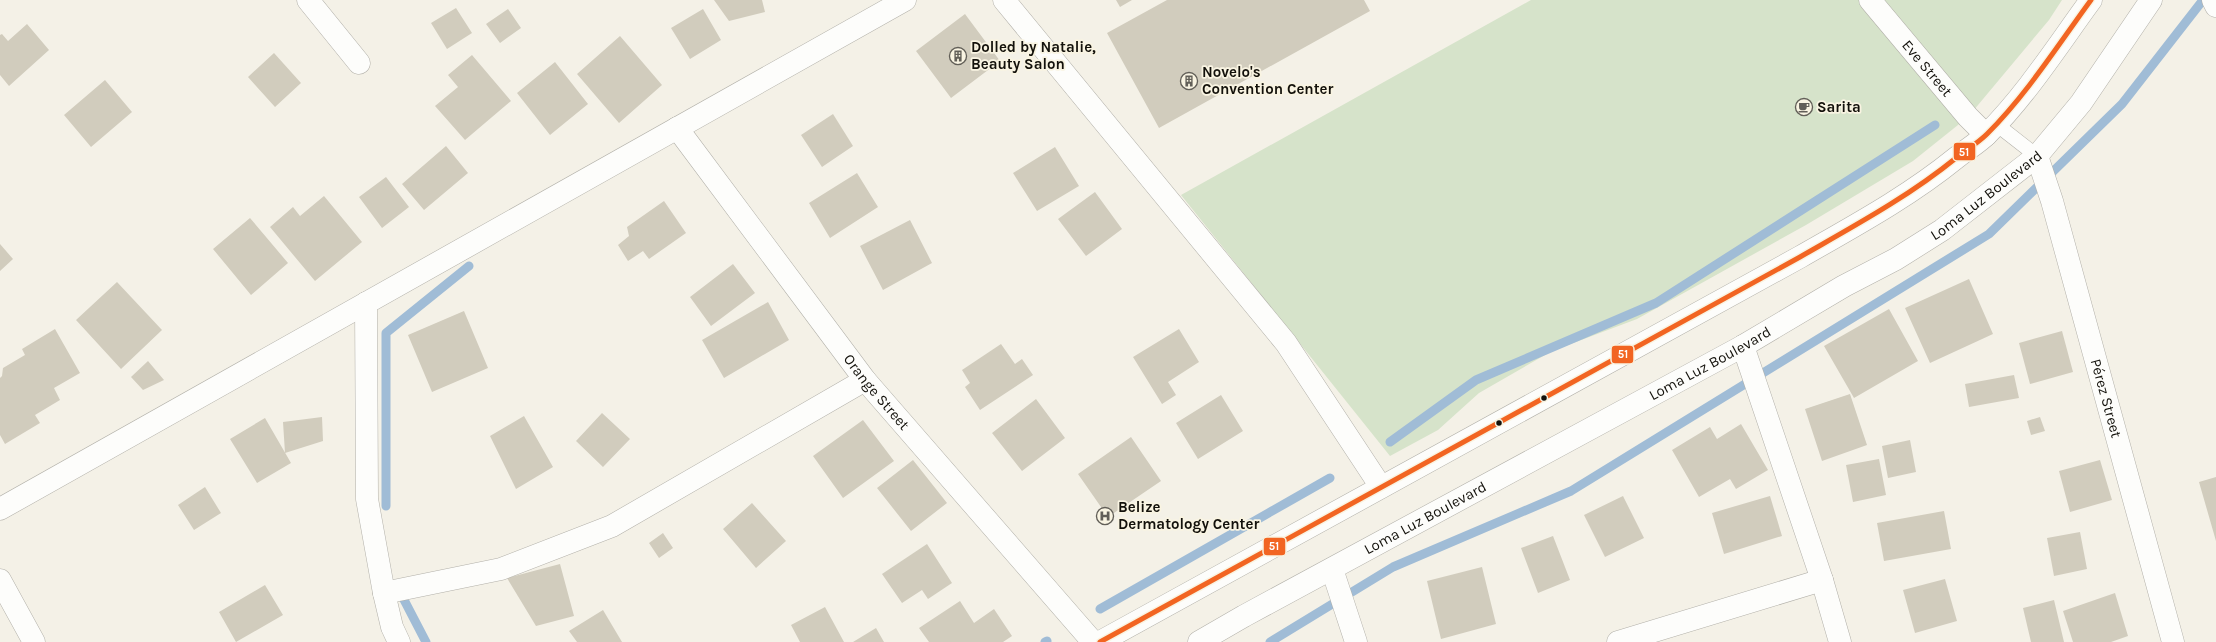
<svg xmlns="http://www.w3.org/2000/svg" width="2216" height="642" viewBox="0 0 2216 642" font-family="Karla,sans-serif">
	<style>
		.green { fill: #d6e3ca }
		.lines { fill: none; stroke-linecap: round; stroke-linejoin: round }
		.stream { stroke: #a0bcd6; stroke-width: 9 }
		.building { fill: #d1ccbd }
		.service-casing { stroke: #b2b0a9; stroke-width: 15 }
		.minor-casing { stroke: #b2b0a9; stroke-width: 23 }
		.tertiary-casing { stroke: #b2b0a9; stroke-width: 23 }
		.trunk-casing { stroke: #b2b0a9; stroke-width: 23 }
		.service { stroke: #fdfdfb; stroke-width: 14 }
		.minor { stroke: #fdfdfb; stroke-width: 22 }
		.tertiary { stroke: #fdfdfb; stroke-width: 22 }
		.trunk { stroke: #fdfdfb; stroke-width: 22 }
		.bus-1-casing { stroke: #f9f4e2; stroke-width: 8 }
		.bus-1 { stroke: #f26522; stroke-width: 5 }
		.bus-dot { fill: #13110b; stroke: #f9f4e2; stroke-width: 1.5 }
		.labels { text-anchor: middle; stroke-width: 3.5; stroke-linejoin: round; paint-order: stroke }
		.poi-label { font-size: 15px; font-weight: bold; fill: #13110b; stroke: #f9f4e2; text-anchor: start }
		.street-label { font-size: 15px; fill: #13110b; stroke: #f9f4e2 }
		.line-badge { stroke: #f9f4e2; stroke-width: 1.5 }
		.badge-label { font-size: 11px; text-anchor: middle; font-weight: bold; fill: #fff }
	</style>
	<rect width="100%" height="100%" fill="#f4f1e7"/>
	<path class="green" d="M 1531,0 L 2062,0 L 2049,20 L 1968,117 L 1913,161 L 1806,225 L 1637,319 L 1552,351 L 1479,393 L 1438,430 L 1390,456 L 1181,195 Z"/>
	<g class="lines">
		<path class="stream" d="M 1390,442 L 1476,380 L 1656,303 L 1935,125
			M 386,506 L 386,333 L 469,266
			M 401,594 L 426,642
			M 1100,609 L 1330,478
			M 1045,642 L 1047,641
			M 1270,642 L 1393,567 L 1571,491 L 1989,234 L 2122,104 L 2203,0"/>
	</g>
	<path class="building" d="M 714,0 L 762,0 L 765,12 L 729,21 Z
		M 1116,0 L 1132,0 L 1120,7 Z
		M 1167,0 L 1364,0 L 1370,11 L 1159,128 L 1107,33 Z
		M 456,8 L 472,33 L 447,49 L 431,23 Z
		M 508,9 L 521,28 L 500,43 L 486,24 Z
		M 703,9 L 721,40 L 690,59 L 671,28 Z
		M 965,14 L 1000,61 L 951,98 L 916,51 Z
		M 27,24 L 49,50 L 9,86 L 0,75 L 0,35 L 2,34 L 8,41 Z
		M 620,36 L 662,85 L 619,123 L 577,74 Z
		M 274,53 L 301,83 L 275,107 L 248,77 Z
		M 472,55 L 511,101 L 465,140 L 435,106 L 458,87 L 448,75 Z
		M 555,62 L 588,104 L 550,135 L 517,93 Z
		M 105,80 L 132,112 L 91,147 L 64,115 Z
		M 833,114 L 853,146 L 822,167 L 801,135 Z
		M 446,146 L 468,173 L 424,210 L 402,184 Z
		M 1055,147 L 1079,186 L 1037,211 L 1013,173 Z
		M 857,173 L 878,207 L 830,238 L 809,203 Z
		M 386,177 L 409,207 L 382,228 L 359,197 Z
		M 1095,192 L 1122,229 L 1086,256 L 1058,219 Z
		M 324,196 L 362,242 L 315,281 L 270,227 L 293,207 L 300,216 Z
		M 664,201 L 686,233 L 649,259 L 643,251 L 628,261 L 618,245 L 629,236 L 627,227 Z
		M 250,218 L 288,263 L 251,295 L 213,249 Z
		M 910,220 L 932,263 L 883,290 L 860,246 Z
		M 0,244 L 13,259 L 0,271 Z
		M 733,264 L 755,293 L 711,326 L 690,297 Z
		M 1969,279 L 1993,334 L 1930,363 L 1905,308 Z
		M 117,282 L 162,330 L 121,369 L 76,320 Z
		M 768,302 L 789,340 L 724,378 L 702,340 Z
		M 1889,309 L 1918,361 L 1854,398 L 1824,346 Z
		M 464,311 L 488,368 L 432,392 L 408,335 Z
		M 55,329 L 80,373 L 54,388 L 60,400 L 35,415 L 40,423 L 5,444 L 0,435 L 0,378 L 2,376 L 3,368 L 25,355 L 22,349 Z
		M 1179,329 L 1199,362 L 1168,382 L 1176,395 L 1162,404 L 1133,357 Z
		M 2062,331 L 2073,372 L 2030,384 L 2019,343 Z
		M 1001,344 L 1015,364 L 1022,359 L 1033,375 L 980,410 L 965,387 L 970,383 L 962,370 Z
		M 148,361 L 164,380 L 143,390 L 131,377 Z
		M 2014,375 L 2019,398 L 1969,407 L 1965,384 Z
		M 1850,394 L 1867,445 L 1822,461 L 1805,409 Z
		M 1221,395 L 1243,431 L 1198,459 L 1176,423 Z
		M 1036,399 L 1065,438 L 1022,471 L 992,433 Z
		M 602,413 L 630,439 L 603,467 L 576,441 Z
		M 524,416 L 553,467 L 516,489 L 490,436 Z
		M 322,417 L 323,441 L 285,453 L 283,422 Z
		M 2040,417 L 2045,431 L 2031,435 L 2027,421 Z
		M 265,418 L 291,463 L 257,483 L 230,439 Z
		M 863,420 L 894,461 L 843,498 L 813,456 Z
		M 1741,424 L 1768,470 L 1736,489 L 1730,479 L 1699,497 L 1672,450 L 1710,427 L 1717,439 Z
		M 1131,437 L 1161,481 L 1108,517 L 1078,474 Z
		M 1910,440 L 1916,472 L 1888,478 L 1882,446 Z
		M 1879,459 L 1886,495 L 1853,502 L 1846,465 Z
		M 913,460 L 947,503 L 911,531 L 877,488 Z
		M 2100,460 L 2112,500 L 2070,512 L 2059,471 Z
		M 2216,477 L 2216,541 L 2199,482 Z
		M 205,487 L 221,513 L 194,530 L 178,505 Z
		M 1623,496 L 1644,538 L 1605,557 L 1584,515 Z
		M 1770,496 L 1782,536 L 1724,554 L 1712,513 Z
		M 752,503 L 786,541 L 756,568 L 723,529 Z
		M 1944,511 L 1951,549 L 1884,561 L 1877,523 Z
		M 2080,532 L 2087,569 L 2054,576 L 2047,538 Z
		M 663,533 L 673,548 L 659,558 L 649,543 Z
		M 1553,536 L 1570,580 L 1538,593 L 1521,548 Z
		M 927,544 L 952,583 L 928,599 L 922,590 L 902,603 L 882,574 Z
		M 560,564 L 574,616 L 536,626 L 507,578 Z
		M 1482,567 L 1496,624 L 1441,639 L 1427,581 Z
		M 1945,579 L 1957,621 L 1915,633 L 1903,590 Z
		M 265,585 L 283,615 L 236,642 L 219,612 Z
		M 2115,593 L 2128,636 L 2111,642 L 2073,642 L 2063,611 Z
		M 2054,600 L 2064,642 L 2031,642 L 2023,608 Z
		M 960,601 L 974,623 L 994,609 L 1012,636 L 1003,642 L 929,642 L 919,628 Z
		M 825,607 L 844,642 L 800,642 L 791,625 Z
		M 603,610 L 622,642 L 577,642 L 569,631 Z
		M 876,628 L 884,642 L 853,642 Z"/>
	<g class="lines">
		<g class="service-casing">
			<path id="service" d="M 1996,124 L 2037,156"/>
		</g>
		<g class="minor-casing">
			<g id="minor">
				<path d="M 308,0 L 359,63"/>
				<path d="M 1004,0 L 1286,343 L 1381,487"/>
				<path id="s1" d="M 1870,0 L 1968,117 L 1986,135"/>
				<path d="M 2213,0 L 2216,6"/>
				<path id="s2" d="M 677,128 L 865,380 L 1093,642"/>
				<path d="M 366,303 L 367,499 L 384,593 L 392,627 L 399,642"/>
				<path d="M 1743,346 L 1822,580 L 1840,642"/>
				<path d="M 0,509 L 905,0"/>
				<path d="M 0,580 L 34,642"/>
				<path d="M 384,593 L 501,569 L 612,526 L 865,380"/>
				<path d="M 1618,642 L 1822,580"/>
			</g>
		</g>
		<g class="tertiary-casing">
			<g id="tertiary">
				<path id="s3" d="M 2037,156 L 2052,201 L 2173,642"/>
				<path d="M 1332,569 L 1356,642"/>
			</g>
		</g>
		<g class="trunk-casing">
			<g id="trunk">
				<path d="M 1100,642 L 1800,257 C 1854,226 1908,197 1956,158 C 1966,150 1978,143 1987,134 C 2027,94 2058,45 2091,0"/>
				<path id="s4" d="M 1199,642 L 1244,616 L 1743,346 L 1844,286 L 1896,259 L 1942,230 L 2037,156 L 2081,103 L 2151,0"/>
			</g>
		</g>
		<use href="#service" class="service"/>
		<use href="#minor" class="minor"/>
		<use href="#tertiary" class="tertiary"/>
		<use href="#trunk" class="trunk"/>
		<g class="bus-1-casing">
			<path id="bus-1" d="M 1100,642 L 1800,257 C 1854,226 1908,197 1956,158 C 1966,150 1978,143 1987,134 C 2027,94 2058,45 2091,0"/>
		</g>
		<use href="#bus-1" class="bus-1"/>
	</g>
	<defs>
		<g id="building-ring" transform="scale(0.9)"><circle r="9.5" fill="#f9f4e2" stroke="#625f58" stroke-width="1.5"/><path d="M-4-6H4V6H1V3H-1V6H-4ZM-2.5-4.3h1.7v1.8h-1.7ZM.8-4.3h1.7v1.8H.8ZM-2.5-1h1.7V.8h-1.7ZM.8-1h1.7V.8H.8Z" fill="#625f58"/></g>
		<g id="cafe-ring" transform="scale(0.9)"><circle r="9.5" fill="#f9f4e2" stroke="#625f58" stroke-width="1.5"/><path d="M-5.5-4.5H6V0H3Q3 3.5 0 3.5H-2.5Q-5.5 3.5-5.5 0ZM3-3.2v2h1.7v-2ZM-6 4.5H4V6H-6Z" fill="#625f58"/></g>
		<g id="hospital-ring" transform="scale(0.9)"><circle r="9.5" fill="#f9f4e2" stroke="#625f58" stroke-width="1.5"/><path d="M-5-5h3v3.5h4V-5h3V5h-3V1.5h-4V5h-3Z" fill="#625f58"/></g>
	</defs>
	<g fill-rule="evenodd">
		<use href="#building-ring" x="958" y="56"/>
		<use href="#building-ring" x="1189" y="81"/>
		<use href="#cafe-ring" x="1804" y="107"/>
		<use href="#hospital-ring" x="1105" y="516"/>
	</g>
	<g class="bus-dot">
		<circle cx="1544" cy="398" r="3.5"/>
		<circle cx="1499" cy="423" r="3.5"/>
	</g>
	<g class="labels">
		<g class="poi-label">
			<text x="971" y="52">Dolled by Natalie,<tspan x="971" dy="17">Beauty Salon</tspan></text>
			<text x="1202" y="77">Novelo's<tspan x="1202" dy="17">Convention Center</tspan></text>
			<text x="1817" y="112">Sarita</text>
			<text x="1118" y="512">Belize<tspan x="1118" dy="17">Dermatology Center</tspan></text>
		</g>
		<g class="street-label">
			<text dy="5" stroke="none"><textPath href="#s1" startOffset="89">Eve Street</textPath></text>
			<text dy="5" stroke="none"><textPath href="#s4" startOffset="906">Loma Luz Boulevard</textPath></text>
			<text dy="5" stroke="none"><textPath href="#s4" startOffset="582">Loma Luz Boulevard</textPath></text>
			<text dy="5" stroke="none"><textPath href="#s2" startOffset="331">Orange Street</textPath></text>
			<text dy="5" stroke="none"><textPath href="#s3" startOffset="252">Pérez Street</textPath></text>
			<text dy="5" stroke="none"><textPath href="#s4" startOffset="258">Loma Luz Boulevard</textPath></text>
		</g>
	</g>
	<g class="line-badge">
		<rect x="1953" y="142" width="23" height="19" rx="4" fill="#f26522"/>
		<rect x="1611" y="345" width="23" height="19" rx="4" fill="#f26522"/>
		<rect x="1263" y="537" width="23" height="19" rx="4" fill="#f26522"/>
	</g>
	<g class="badge-label">
		<text x="1964" y="156">51</text>
		<text x="1623" y="358">51</text>
		<text x="1274" y="550">51</text>
	</g>
</svg>
